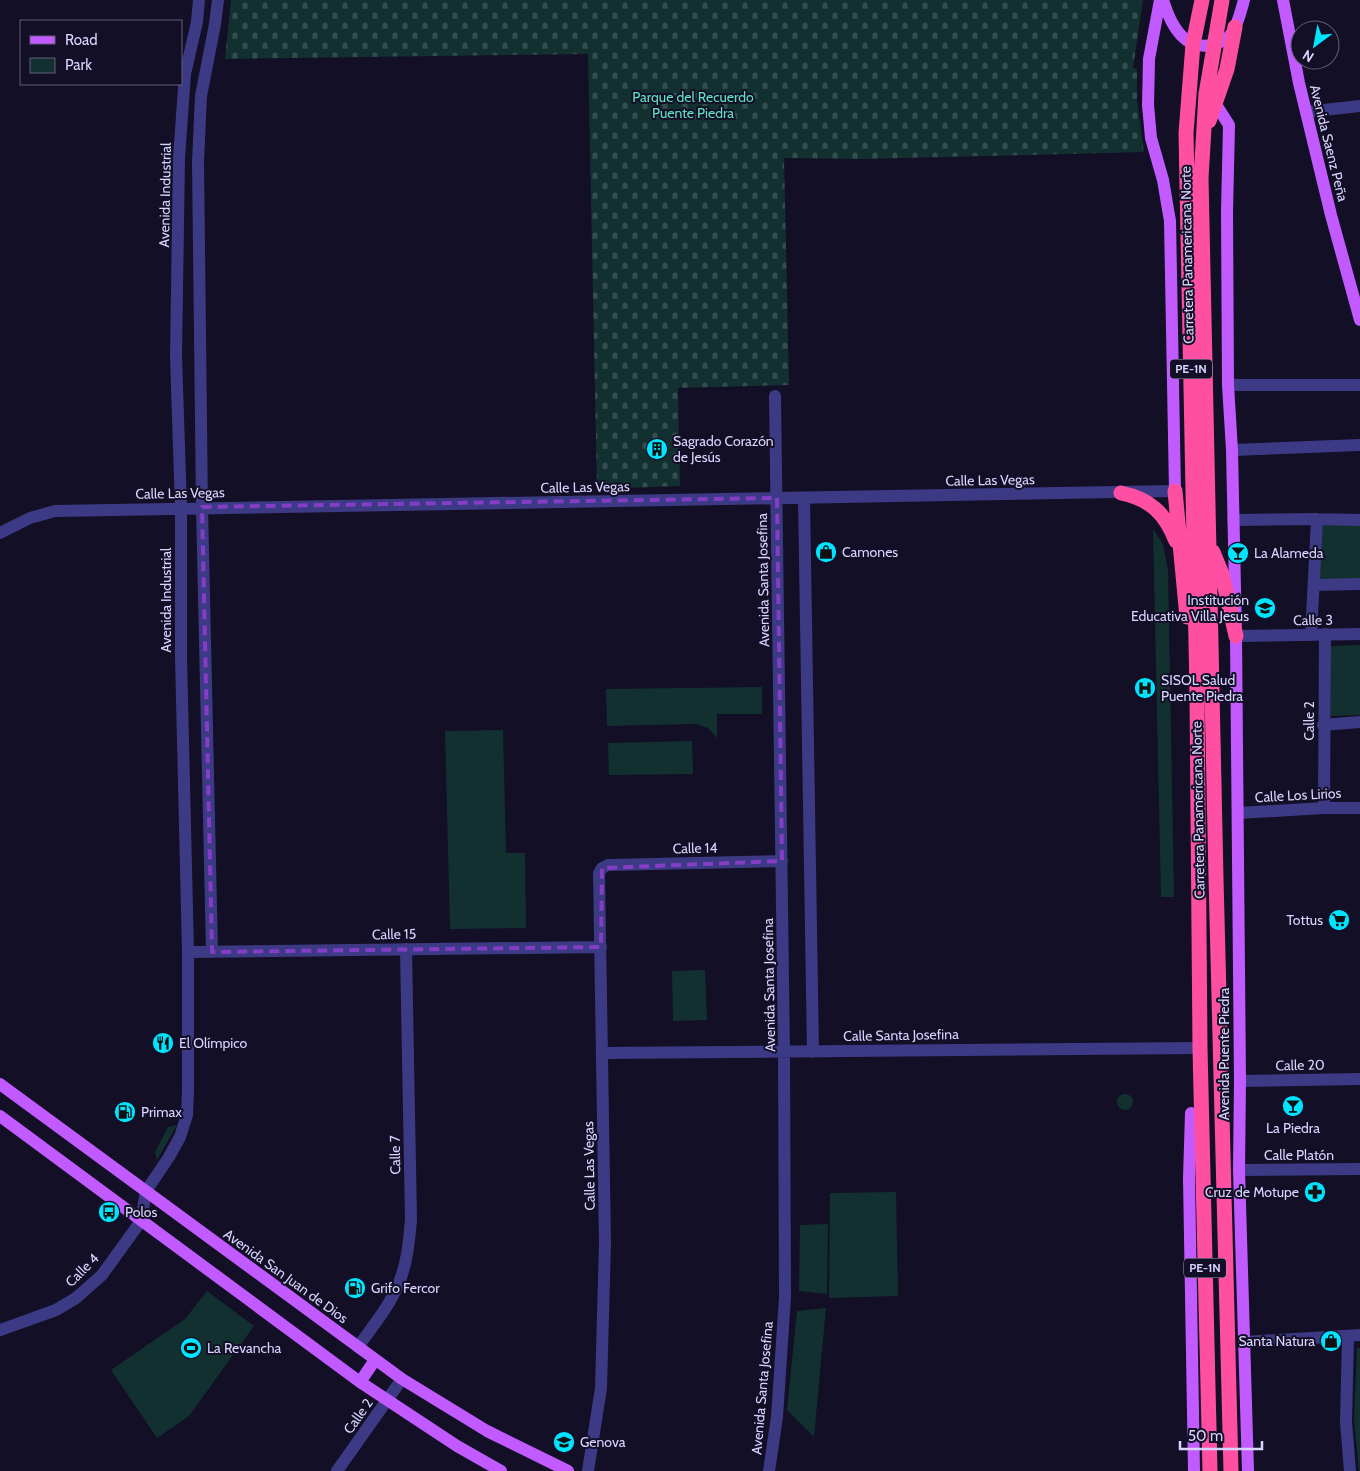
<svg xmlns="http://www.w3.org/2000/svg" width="1360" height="1471" viewBox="0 0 1360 1471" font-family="Cabin,sans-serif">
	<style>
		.green { fill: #12302f }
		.cemetery { fill: url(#cemetery-stones) }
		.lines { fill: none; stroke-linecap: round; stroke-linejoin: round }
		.minor { stroke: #3d3a85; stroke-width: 12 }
		.major { stroke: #c25bff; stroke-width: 12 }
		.highway { stroke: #ff4fa3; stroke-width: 15 }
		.marked { fill: none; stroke: #843dc5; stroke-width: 4; stroke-dasharray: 10 6; stroke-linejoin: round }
		.labels { text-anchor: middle; stroke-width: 4; stroke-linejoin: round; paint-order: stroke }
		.shield { fill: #130f26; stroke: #9e99be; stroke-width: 1 }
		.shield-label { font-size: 12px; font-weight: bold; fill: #d9d4ff }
		.park-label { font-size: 14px; fill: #5fe0c0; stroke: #130f26 }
		.street-label { font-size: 14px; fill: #d9d4ff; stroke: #130f26 }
		.poi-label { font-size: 14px; fill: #d9d4ff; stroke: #130f26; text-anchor: start }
	</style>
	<defs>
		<pattern id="cemetery-stones" width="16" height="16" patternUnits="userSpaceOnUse" patternTransform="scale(1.25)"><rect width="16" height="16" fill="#12302f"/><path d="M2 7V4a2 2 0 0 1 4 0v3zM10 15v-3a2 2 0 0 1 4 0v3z" fill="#344d4e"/></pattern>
	</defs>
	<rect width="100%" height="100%" fill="#130f26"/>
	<path class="green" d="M 1360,521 L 1360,585 L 1310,586 L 1312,522 Z
		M 1153,529 L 1163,544 L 1168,570 L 1174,897 L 1161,897 Z
		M 1360,645 L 1360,715 L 1331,716 L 1330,646 Z
		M 762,687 L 762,714 L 717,714 L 717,738 L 708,728 L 696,724 L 607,726 L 606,689 Z
		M 503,730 L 506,853 L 525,853 L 526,928 L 450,929 L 445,731 Z
		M 692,741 L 693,774 L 609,775 L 608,743 Z
		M 705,970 L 707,1020 L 673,1021 L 672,971 Z
		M1117 1102a8 8 0 1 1 16 0a8 8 0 1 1-16 0Z
		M 177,1125 L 157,1160 L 155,1152 L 168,1127 Z
		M 896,1192 L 898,1296 L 829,1298 L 830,1193 Z
		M 828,1224 L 827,1294 L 799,1291 L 800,1225 Z
		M 207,1291 L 254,1326 L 189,1416 L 157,1438 L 111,1370 L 185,1319 Z
		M 826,1308 L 814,1437 L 787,1410 L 797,1311 Z
		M 1357,1348 L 1360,1348 L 1360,1471 L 1359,1471 L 1354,1419 Z"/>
	<path class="cemetery" d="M 231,0 L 1143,0 L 1133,68 L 1137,69 L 1137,100 L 1144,152 L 863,159 L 784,158 L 789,385 L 678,388 L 680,486 L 597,489 L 588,54 L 225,59 Z"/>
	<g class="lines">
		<path class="minor" d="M 1306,112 L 1360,106
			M 1228,385 L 1360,385
			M 1232,450 L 1360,445
			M 804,498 L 813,1052
			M 1233,520 L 1317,519 L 1360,520
			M 0,533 L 30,518 L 55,511 L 1175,491
			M 1314,585 L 1360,584
			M 1311,635 L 1317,519
			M 1236,636 L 1360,634
			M 1323,725 L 1360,722
			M 1324,808 L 1325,634
			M 1238,813 L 1324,808 L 1360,808
			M 188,952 L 601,947
			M 212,952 L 202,507 L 198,162 L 201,96 L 215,24 L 218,0
			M 602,1053 L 1200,1048
			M 1240,1081 L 1360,1079
			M 1239,1170 L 1360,1169
			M 0,1330 L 56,1310 L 76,1298 L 102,1275 L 141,1221 L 146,1191 L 169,1157 L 180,1137 L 187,1115 L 188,1091 L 188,952 L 181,657 L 181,508 L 176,356 L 179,158 L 185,74 L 197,22 L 199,0
			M 1348,1337 L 1346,1422 L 1350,1471
			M 1245,1342 L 1360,1335
			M 358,1347 C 372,1327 389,1307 398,1285 C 407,1265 409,1242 411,1220 L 406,949
			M 337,1471 L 402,1379
			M 588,1471 L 601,1388 L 605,1243 L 599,873 L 602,868 L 608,865 L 782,861
			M 769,1471 L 777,1417 L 785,1297 L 784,1052 L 775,396"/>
		<path class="major" d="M 1160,0 L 1149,59 L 1148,105 L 1151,138 L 1163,180 L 1170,221 L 1175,491
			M 1163,0 C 1170,23 1183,51 1212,45 C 1220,43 1227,40 1232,33 C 1238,24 1241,11 1244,0
			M 1283,0 L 1299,83 L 1331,215 L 1360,320
			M 1215,103 L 1229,125 L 1227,212 L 1228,385 L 1232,450 L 1236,636 L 1240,1081 L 1239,1170 L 1248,1471
			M 0,1084 L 402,1379 L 487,1431 L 568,1471
			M 1191,1113 L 1189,1178 L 1194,1471
			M 0,1116 L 360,1382 L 457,1446 L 501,1471
			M 360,1382 L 375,1360"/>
		<path class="highway" d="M 1202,0 L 1193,44 L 1186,133 L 1197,693 L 1200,1048 L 1210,1471
			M 1222,0 L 1206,94 L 1201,178 L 1216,878 L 1231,1471
			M 1209,121 L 1227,69 L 1235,27
			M 1175,491 L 1187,617
			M 1121,493 C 1150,499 1165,513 1176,541
			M 1213,552 L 1222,574 L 1236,636"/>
	</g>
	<path class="marked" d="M 777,498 L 782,861 L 602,868 L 601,947 L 212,952 L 202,507 Z"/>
	<defs>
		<g id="building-disc" transform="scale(1.125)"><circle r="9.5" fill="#00e5ff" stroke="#130f26"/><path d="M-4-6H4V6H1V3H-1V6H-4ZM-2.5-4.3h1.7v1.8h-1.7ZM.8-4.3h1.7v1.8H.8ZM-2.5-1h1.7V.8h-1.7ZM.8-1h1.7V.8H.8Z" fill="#111"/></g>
		<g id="shop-disc" transform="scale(1.125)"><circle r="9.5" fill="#00e5ff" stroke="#130f26"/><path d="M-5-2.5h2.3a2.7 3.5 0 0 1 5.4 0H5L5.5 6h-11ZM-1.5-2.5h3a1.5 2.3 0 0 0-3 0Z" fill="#111"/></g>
		<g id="bar-disc" transform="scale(1.125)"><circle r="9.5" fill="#00e5ff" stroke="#130f26"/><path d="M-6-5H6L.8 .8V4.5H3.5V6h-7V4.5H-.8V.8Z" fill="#111"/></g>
		<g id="school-disc" transform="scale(1.125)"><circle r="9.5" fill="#00e5ff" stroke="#130f26"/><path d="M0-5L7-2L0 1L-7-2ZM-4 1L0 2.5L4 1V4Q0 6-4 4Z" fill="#111"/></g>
		<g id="hospital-disc" transform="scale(1.125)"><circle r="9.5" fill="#00e5ff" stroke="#130f26"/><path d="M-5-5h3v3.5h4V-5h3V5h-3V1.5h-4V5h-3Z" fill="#111"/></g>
		<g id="supermarket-disc" transform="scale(1.125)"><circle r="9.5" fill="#00e5ff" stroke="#130f26"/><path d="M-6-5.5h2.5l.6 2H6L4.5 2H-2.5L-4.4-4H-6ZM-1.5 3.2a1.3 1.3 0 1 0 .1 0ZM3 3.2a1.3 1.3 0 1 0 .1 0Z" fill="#111"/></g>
		<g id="restaurant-disc" transform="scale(1.125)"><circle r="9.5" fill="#00e5ff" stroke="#130f26"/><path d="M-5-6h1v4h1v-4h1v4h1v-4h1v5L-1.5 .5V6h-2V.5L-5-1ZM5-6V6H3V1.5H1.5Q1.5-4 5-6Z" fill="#111"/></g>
		<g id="fuel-disc" transform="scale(1.125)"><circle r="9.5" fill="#00e5ff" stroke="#130f26"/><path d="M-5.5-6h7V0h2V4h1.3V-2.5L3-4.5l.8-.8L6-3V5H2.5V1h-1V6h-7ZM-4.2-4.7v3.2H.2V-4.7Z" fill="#111"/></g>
		<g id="pharmacy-disc" transform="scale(1.125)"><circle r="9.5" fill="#00e5ff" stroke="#130f26"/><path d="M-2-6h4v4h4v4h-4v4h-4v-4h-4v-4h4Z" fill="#111"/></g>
		<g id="bus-disc" transform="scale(1.125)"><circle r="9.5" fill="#00e5ff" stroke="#130f26"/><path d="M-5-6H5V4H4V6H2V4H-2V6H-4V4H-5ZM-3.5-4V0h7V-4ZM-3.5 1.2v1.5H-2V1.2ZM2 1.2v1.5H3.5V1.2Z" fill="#111"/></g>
		<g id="stadium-disc" transform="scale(1.125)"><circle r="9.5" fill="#00e5ff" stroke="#130f26"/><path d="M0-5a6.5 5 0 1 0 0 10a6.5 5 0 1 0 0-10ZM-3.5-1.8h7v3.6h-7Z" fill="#111"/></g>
	</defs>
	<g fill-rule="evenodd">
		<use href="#building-disc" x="657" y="449"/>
		<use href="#shop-disc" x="826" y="552"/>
		<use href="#bar-disc" x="1238" y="553"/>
		<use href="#school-disc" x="1265" y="608"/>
		<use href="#hospital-disc" x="1145" y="688"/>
		<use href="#supermarket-disc" x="1339" y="920"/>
		<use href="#restaurant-disc" x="163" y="1043"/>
		<use href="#bar-disc" x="1293" y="1106"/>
		<use href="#fuel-disc" x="125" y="1112"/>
		<use href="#pharmacy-disc" x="1315" y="1192"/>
		<use href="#bus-disc" x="109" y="1212"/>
		<use href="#fuel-disc" x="355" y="1288"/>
		<use href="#shop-disc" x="1331" y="1341"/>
		<use href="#stadium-disc" x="191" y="1348"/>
		<use href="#school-disc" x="564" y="1442"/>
	</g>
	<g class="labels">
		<g class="shield">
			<rect x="1170" y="359.5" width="42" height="19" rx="4"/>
			<rect x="1184" y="1258.5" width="42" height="19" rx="4"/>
		</g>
		<g class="shield-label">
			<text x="1191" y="373">PE-1N</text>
			<text x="1205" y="1272">PE-1N</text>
		</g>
		<g class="park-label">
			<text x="693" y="102">Parque del Recuerdo<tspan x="693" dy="16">Puente Piedra</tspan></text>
		</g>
		<g class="street-label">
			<text transform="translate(1329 143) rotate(76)" y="5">Avenida Saenz Peña</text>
			<text transform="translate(165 195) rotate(-89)" y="5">Avenida Industrial</text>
			<text transform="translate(1187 255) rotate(-91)" y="5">Carretera Panamericana Norte</text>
			<text transform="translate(990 480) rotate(-1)" y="5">Calle Las Vegas</text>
			<text transform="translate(585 487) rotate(-1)" y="5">Calle Las Vegas</text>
			<text transform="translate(180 493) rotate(-1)" y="5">Calle Las Vegas</text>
			<text transform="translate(763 580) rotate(-91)" y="5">Avenida Santa Josefina</text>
			<text transform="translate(166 600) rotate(-90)" y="5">Avenida Industrial</text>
			<text transform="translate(1313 620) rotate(-1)" y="5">Calle 3</text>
			<text transform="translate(1309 721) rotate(-90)" y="5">Calle 2</text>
			<text transform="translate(1298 795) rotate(-3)" y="5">Calle Los Lirios</text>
			<text transform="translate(1198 810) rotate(-91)" y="5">Carretera Panamericana Norte</text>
			<text transform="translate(695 848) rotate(-1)" y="5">Calle 14</text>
			<text transform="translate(394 934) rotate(-1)" y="5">Calle 15</text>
			<text transform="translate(769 985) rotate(-91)" y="5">Avenida Santa Josefina</text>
			<text transform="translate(901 1035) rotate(-1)" y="5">Calle Santa Josefina</text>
			<text transform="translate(1224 1054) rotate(-90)" y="5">Avenida Puente Piedra</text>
			<text transform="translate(1300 1065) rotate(-1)" y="5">Calle 20</text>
			<text transform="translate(395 1155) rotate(-91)" y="5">Calle 7</text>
			<text x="1299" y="1160">Calle Platón</text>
			<text transform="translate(589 1166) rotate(-91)" y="5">Calle Las Vegas</text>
			<text transform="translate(82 1270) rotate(-45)" y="5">Calle 4</text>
			<text transform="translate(286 1276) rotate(36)" y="5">Avenida San Juan de Dios</text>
			<text transform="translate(762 1388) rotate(-85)" y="5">Avenida Santa Josefina</text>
			<text transform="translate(358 1416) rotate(-55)" y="5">Calle 2</text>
		</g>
		<g class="poi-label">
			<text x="673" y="446">Sagrado Corazón<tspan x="673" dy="16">de Jesús</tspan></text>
			<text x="842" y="557">Camones</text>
			<text x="1254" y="558">La Alameda</text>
			<text x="1249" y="605" text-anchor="end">Institución<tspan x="1249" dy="16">Educativa Villa Jesus</tspan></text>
			<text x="1161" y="685">SISOL Salud<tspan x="1161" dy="16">Puente Piedra</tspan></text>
			<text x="1323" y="925" text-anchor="end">Tottus</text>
			<text x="179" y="1048">El Olímpico</text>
			<text x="141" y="1117">Primax</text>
			<text x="1293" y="1133" text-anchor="middle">La Piedra</text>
			<text x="1299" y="1197" text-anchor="end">Cruz de Motupe</text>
			<text x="125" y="1217">Polos</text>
			<text x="371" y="1293">Grifo Fercor</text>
			<text x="1315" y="1346" text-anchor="end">Santa Natura</text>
			<text x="207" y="1353">La Revancha</text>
			<text x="580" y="1447">Genova</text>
		</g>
	</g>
	<rect x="20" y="20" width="162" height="65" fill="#130f26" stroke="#625e7d"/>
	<rect x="30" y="36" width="25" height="8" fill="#c25bff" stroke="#625e7d"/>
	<text x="65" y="45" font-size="15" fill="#d9d4ff">Road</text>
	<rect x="30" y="58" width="25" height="15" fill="#12302f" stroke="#625e7d"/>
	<text x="65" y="70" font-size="15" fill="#d9d4ff">Park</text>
	<g transform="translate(1315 45) rotate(212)"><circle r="24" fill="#130f26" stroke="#625e7d"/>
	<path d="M0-4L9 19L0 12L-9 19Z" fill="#00e5ff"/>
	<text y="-8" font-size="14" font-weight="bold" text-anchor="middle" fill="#d9d4ff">N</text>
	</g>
	<path d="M1180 1441v8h82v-8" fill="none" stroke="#d9d4ff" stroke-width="2.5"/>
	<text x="1188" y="1441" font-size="15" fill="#d9d4ff" stroke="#130f26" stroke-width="4" paint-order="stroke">50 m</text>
</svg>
